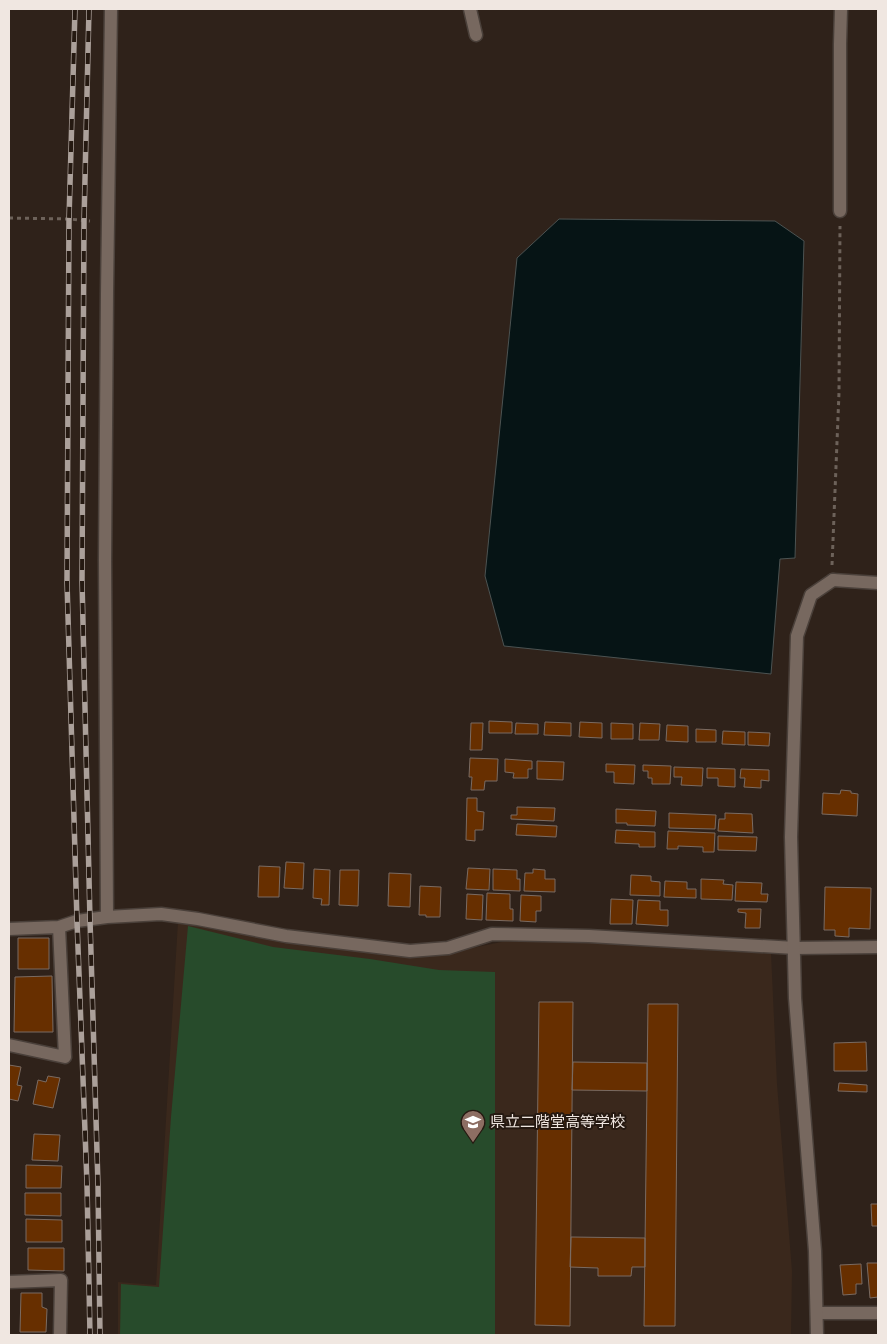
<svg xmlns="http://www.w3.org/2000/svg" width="887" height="1344" viewBox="0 0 887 1344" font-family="'Libre Baskerville','Noto Sans JP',serif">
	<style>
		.built { fill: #3a281c }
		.green { fill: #274b2b }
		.water { fill: #061415; stroke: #4c5352 }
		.building { fill: #672f00; stroke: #7a6b62 }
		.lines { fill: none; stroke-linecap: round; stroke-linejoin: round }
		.minor-casing { stroke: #4a403a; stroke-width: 15 }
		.tertiary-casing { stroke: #4a403a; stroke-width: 15 }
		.path { stroke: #6d625a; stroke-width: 3; stroke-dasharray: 4 4; stroke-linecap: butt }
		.minor { stroke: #77685f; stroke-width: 12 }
		.tertiary { stroke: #77685f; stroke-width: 12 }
		.rail-casing { stroke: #aba09a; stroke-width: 5.5 }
		.rail { stroke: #251911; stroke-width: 4; stroke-dasharray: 11; stroke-linecap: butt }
		.labels { text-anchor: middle; stroke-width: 4; stroke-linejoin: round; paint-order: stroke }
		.poi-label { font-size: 15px; fill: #f0e7e1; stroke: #251911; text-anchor: start }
	</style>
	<rect width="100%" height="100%" fill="#2f221a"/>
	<path class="built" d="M 178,922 L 309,946 L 428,957 L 516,939 L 633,944 L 771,953 L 777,1084 L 792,1271 L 791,1335 L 118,1335 L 118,1282 L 156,1285 Z"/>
	<path class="green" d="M 188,926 L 273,947 L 370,959 L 439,970 L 495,972 L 495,1335 L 120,1335 L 121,1284 L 159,1287 L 171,1117 Z"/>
	<path class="water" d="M 559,219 L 775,221 L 804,241 L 795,558 L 780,559 L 771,674 L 504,646 L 485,576 L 517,258 Z"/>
	<path class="building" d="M 489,721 L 512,722 L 512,733 L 489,733 Z
		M 545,722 L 571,723 L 571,736 L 544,735 Z
		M 580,722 L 602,723 L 602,738 L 579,737 Z
		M 471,723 L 483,723 L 482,750 L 470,750 Z
		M 516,723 L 538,724 L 538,734 L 515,734 Z
		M 611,723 L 633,724 L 633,739 L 611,739 Z
		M 640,723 L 660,724 L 659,740 L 639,740 Z
		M 667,725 L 688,726 L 688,742 L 666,741 Z
		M 696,729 L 716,730 L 716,742 L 696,742 Z
		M 723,731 L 745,732 L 745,745 L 722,744 Z
		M 748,732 L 770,733 L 769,746 L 748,745 Z
		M 470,758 L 498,759 L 497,781 L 485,781 L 484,790 L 471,790 L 472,777 L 469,777 Z
		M 505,759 L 532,761 L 532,769 L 528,769 L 528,778 L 513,778 L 514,773 L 505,772 Z
		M 537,761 L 564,762 L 563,780 L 537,779 Z
		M 606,764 L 635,765 L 634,784 L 614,783 L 614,772 L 606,772 Z
		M 643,765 L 671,766 L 670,784 L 652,784 L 652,778 L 648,778 L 648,771 L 643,771 Z
		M 674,767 L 703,768 L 702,786 L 681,785 L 682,777 L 674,777 Z
		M 707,768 L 735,769 L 735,787 L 718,786 L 718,778 L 707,778 Z
		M 741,769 L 769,770 L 769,781 L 761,780 L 761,788 L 744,787 L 745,778 L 740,778 Z
		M 841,790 L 851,791 L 851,793 L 858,794 L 857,816 L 822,814 L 823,793 L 840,794 Z
		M 467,798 L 477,798 L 477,811 L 484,812 L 483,830 L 475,830 L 475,841 L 466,840 Z
		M 517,807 L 555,808 L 554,821 L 511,819 L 511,815 L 517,815 Z
		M 616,809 L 656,811 L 655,826 L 627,825 L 627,823 L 616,823 Z
		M 669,813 L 716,815 L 715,829 L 669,828 Z
		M 725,813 L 752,814 L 753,833 L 718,831 L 719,819 L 725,819 Z
		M 517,824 L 557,826 L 556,837 L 516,835 Z
		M 616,830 L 655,832 L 655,847 L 639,847 L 639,844 L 615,843 Z
		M 668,831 L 715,833 L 714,852 L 703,852 L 703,847 L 678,846 L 678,849 L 667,849 Z
		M 718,836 L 757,837 L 756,851 L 718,850 Z
		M 286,862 L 304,863 L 303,889 L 284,888 Z
		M 259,866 L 280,867 L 279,897 L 258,897 Z
		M 468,868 L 490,869 L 489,890 L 466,889 Z
		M 314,869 L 330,870 L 329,905 L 321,905 L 322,899 L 313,898 Z
		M 493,869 L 517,870 L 517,879 L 520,879 L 520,891 L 493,890 Z
		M 533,869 L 545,870 L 545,879 L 555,879 L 555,892 L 524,891 L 525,873 L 533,873 Z
		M 340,870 L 359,870 L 358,906 L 339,905 Z
		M 389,873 L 411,874 L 410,907 L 388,906 Z
		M 631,875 L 651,876 L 651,881 L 660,882 L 660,896 L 630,895 Z
		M 701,879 L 724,880 L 723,884 L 733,885 L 732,900 L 701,899 Z
		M 665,881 L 687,882 L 687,889 L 696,889 L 696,898 L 664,897 Z
		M 736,882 L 762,883 L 761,894 L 768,894 L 767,902 L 735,901 Z
		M 420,886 L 441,887 L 440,917 L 426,917 L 426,915 L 419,915 Z
		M 825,887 L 871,888 L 870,929 L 849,928 L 849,937 L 835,936 L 835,930 L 824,930 Z
		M 487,893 L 510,894 L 510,909 L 513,909 L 513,921 L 486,920 Z
		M 467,894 L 483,895 L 482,920 L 466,919 Z
		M 521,895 L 541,896 L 541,911 L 536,911 L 536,922 L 520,921 Z
		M 611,899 L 633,900 L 632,924 L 610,924 Z
		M 638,900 L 660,901 L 660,910 L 668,910 L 668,926 L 636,924 Z
		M 738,909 L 761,909 L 760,928 L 745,928 L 746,913 L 738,912 Z
		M 18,938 L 49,938 L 49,969 L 18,969 Z
		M 52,976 L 53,1032 L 14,1032 L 15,977 Z
		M 539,1002 L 573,1002 L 570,1326 L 535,1325 Z
		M 648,1004 L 678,1004 L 675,1326 L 644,1326 Z
		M 866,1042 L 867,1071 L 834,1071 L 834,1043 Z
		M 573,1062 L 647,1063 L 647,1091 L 572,1090 Z
		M 9,1065 L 21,1067 L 17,1085 L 22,1086 L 18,1101 L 9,1099 Z
		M 48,1076 L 60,1078 L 53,1108 L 33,1104 L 38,1080 L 46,1082 Z
		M 839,1083 L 867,1085 L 867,1092 L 838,1091 Z
		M 34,1134 L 60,1135 L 58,1161 L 32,1160 Z
		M 26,1165 L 62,1166 L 61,1188 L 26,1188 Z
		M 25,1193 L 61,1193 L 61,1216 L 25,1215 Z
		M 871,1204 L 878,1204 L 878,1226 L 872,1226 Z
		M 26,1219 L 62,1220 L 62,1242 L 26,1242 Z
		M 571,1237 L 645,1238 L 645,1267 L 632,1267 L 631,1276 L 598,1276 L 598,1268 L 570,1267 Z
		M 28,1248 L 64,1248 L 64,1271 L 28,1270 Z
		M 867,1263 L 878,1263 L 878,1297 L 870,1298 Z
		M 861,1264 L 862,1284 L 856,1284 L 856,1294 L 843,1295 L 840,1265 Z
		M 21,1293 L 42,1293 L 42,1307 L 47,1309 L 46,1332 L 20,1332 Z"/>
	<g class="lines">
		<g class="minor-casing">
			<path id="minor" d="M 470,9 L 476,35
				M 840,211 L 840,44 L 841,9
				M 833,580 L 878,583
				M 107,917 L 105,560 L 107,293 L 111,9
				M 9,929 L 59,927 L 77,921 L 107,917 L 161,914 L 198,919 L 286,936 L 410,951 L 448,948 L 492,934 L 589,936 L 795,948 L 878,947
				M 9,1045 L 65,1057 L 59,927
				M 9,1282 L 61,1280 L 60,1335
				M 817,1313 L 878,1313"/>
		</g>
		<g class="tertiary-casing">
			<path id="tertiary" d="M 817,1335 L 815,1251 L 795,998 L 791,837 L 797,636 L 811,595 L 833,580"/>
		</g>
		<path class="path" d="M 9,218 L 69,219 L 90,221
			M 832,565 L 839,393 L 840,226"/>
		<use href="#minor" class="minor"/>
		<use href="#tertiary" class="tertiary"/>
		<g class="rail-casing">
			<path id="rail" d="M 75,9 L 69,219 L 67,582 L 77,921 L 87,1184 L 90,1335
				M 89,9 L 84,221 L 82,581 L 90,920 L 98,1185 L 100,1335"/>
		</g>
		<use href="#rail" class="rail"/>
	</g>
	<defs>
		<g id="school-pin" transform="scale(1.25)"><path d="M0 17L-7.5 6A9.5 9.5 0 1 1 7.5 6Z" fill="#8d6e63" stroke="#251911"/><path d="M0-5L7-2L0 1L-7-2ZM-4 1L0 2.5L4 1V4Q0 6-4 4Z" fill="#fff"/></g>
	</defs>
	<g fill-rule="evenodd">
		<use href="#school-pin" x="473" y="1122"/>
	</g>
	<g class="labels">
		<g class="poi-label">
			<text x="490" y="1127">県立二階堂高等学校</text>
		</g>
	</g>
	<rect width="887" height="1344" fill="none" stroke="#f0e7e1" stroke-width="20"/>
</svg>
